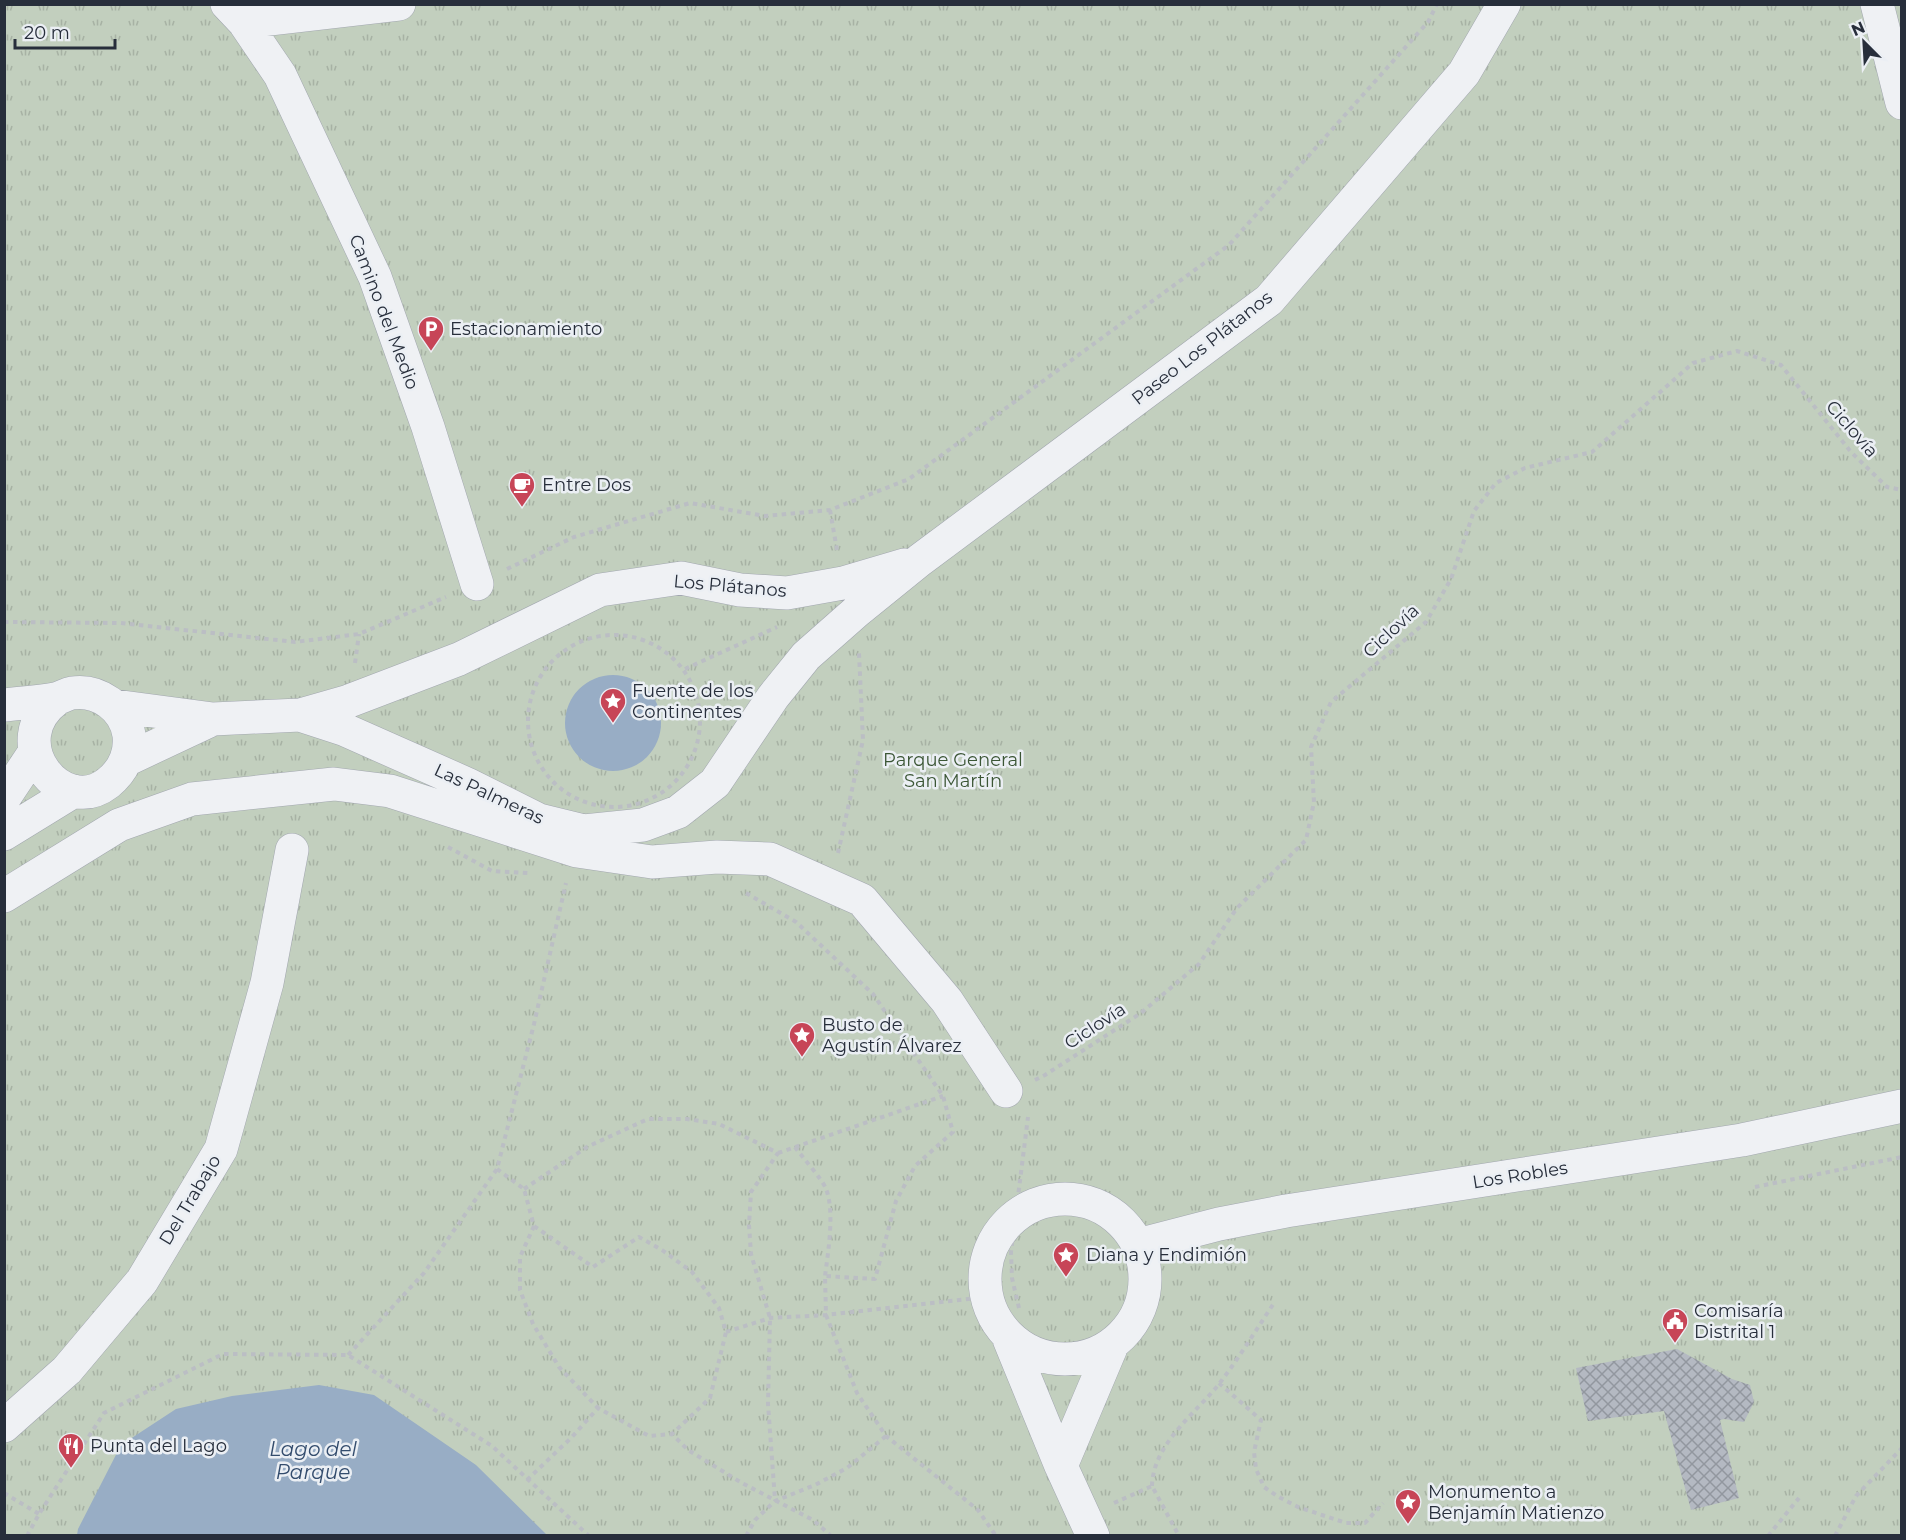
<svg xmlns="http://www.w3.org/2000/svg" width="1906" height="1540" viewBox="0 0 1906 1540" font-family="Montserrat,sans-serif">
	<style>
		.park { fill: url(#park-tufts) }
		.water { fill: #98adc5 }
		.building { fill: url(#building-cross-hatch) }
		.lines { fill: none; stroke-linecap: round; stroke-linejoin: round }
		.minor-casing { stroke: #a2a7af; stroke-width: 34 }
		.path { stroke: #bbbec4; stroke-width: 4; stroke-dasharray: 4.5 4.5; stroke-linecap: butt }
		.minor { stroke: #eff1f4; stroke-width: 33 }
		.labels { text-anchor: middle; stroke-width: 5; stroke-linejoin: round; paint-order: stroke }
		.street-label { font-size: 18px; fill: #272e3b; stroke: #ebeff4 }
		.poi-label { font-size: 18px; fill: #272e3b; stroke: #ebeff4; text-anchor: start }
		.park-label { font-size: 18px; fill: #3b5635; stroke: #ebeff4 }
		.water-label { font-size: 20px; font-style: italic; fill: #334c6d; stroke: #ebeff4 }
	</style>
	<defs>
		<pattern id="park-tufts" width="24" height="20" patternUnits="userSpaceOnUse" patternTransform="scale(1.5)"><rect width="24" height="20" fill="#c2cfbe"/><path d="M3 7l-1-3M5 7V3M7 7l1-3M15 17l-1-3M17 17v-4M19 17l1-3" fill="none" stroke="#a7b2a4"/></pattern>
		<pattern id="building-cross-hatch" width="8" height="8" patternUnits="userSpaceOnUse" patternTransform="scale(1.5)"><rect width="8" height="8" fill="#b4b9c2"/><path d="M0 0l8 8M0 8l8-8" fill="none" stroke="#92979f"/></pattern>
	</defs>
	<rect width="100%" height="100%" fill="#dce0e6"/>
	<path class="park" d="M 5,5 L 1901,5 L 1901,1535 L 5,1536 Z"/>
	<path class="water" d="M565 723a48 48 0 1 1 96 0a48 48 0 1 1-96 0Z
		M 319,1385 L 374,1395 L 476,1465 L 547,1535 L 77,1535 L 78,1529 L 121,1445 L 176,1409 L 232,1396 Z"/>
	<path class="building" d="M 1677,1349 L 1732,1379 L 1750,1385 L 1754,1402 L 1744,1422 L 1724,1419 L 1720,1420 L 1739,1498 L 1691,1510 L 1664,1411 L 1588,1421 L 1576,1368 Z"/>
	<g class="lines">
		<g class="minor-casing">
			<path id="minor" d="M 227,4 L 244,22 L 280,75 L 375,277 L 428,427 L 477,584
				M 1877,4 L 1902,103
				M 244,22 L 399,4
				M 4,705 C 21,703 38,702 55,699 C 61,698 66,694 72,693 C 99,689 125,708 129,735 C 131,754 123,771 108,783 C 62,819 0,741 57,699
				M 115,706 L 213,719 L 300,715 L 349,701 L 459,659 L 600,590 L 681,578 L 740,590 L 787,593 L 843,583 L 904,565
				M 300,715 L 343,729 L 467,784 L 539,820 L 584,831 L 643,825 L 678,812 L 715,783 L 773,697 L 806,656 L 857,611 L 920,560 L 1269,300 L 1464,73 L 1504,4
				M 126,760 L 213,719
				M 4,798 L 32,756
				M 4,834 L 74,791
				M 4,896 L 119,825 L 192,799 L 334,784 L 390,791 L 577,851 L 652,862 L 717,857 L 770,859 L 862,900 L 947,1001 L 1006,1091
				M985 1279a80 80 0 1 1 160 0a80 80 0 1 1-160 0Z
				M 1138,1245 L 1219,1224 L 1286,1211 L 1742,1140 L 1902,1106
				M 1009,1339 L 1061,1466 L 1093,1536
				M 4,1426 L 67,1370 L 142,1281 L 221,1149 L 267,983 L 292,850
				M 1061,1466 L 1113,1343"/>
		</g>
		<path class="path" d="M 830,510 L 837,550
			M 507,569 L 574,537 L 690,503 L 765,516 L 830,510 L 909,479 L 1229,245 L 1428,22 L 1437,4
			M 4,622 L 120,623 L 295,642 L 359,634 L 446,597
			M528 721a86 86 0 1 1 172 0a86 86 0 1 1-172 0Z
			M 355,663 L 359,634
			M 685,669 L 777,627
			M 448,847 L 492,871 L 528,873
			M 838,853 L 863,740 L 859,653
			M 746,893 L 796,922 L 873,994 L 943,1096 L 953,1132 L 915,1166 L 896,1201 L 875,1279 L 825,1276 L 826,1315 L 857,1393 L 886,1436 L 978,1510 L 996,1536
			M 1035,1080 L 1045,1075 L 1141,1013 L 1199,964 L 1237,908 L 1306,840 L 1314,802 L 1311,747 L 1331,702 L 1426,622 L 1451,579 L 1474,511 L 1496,483 L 1525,468 L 1592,452 L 1693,363 L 1737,351 L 1781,365 L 1851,452 L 1887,487 L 1902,490
			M 795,1147 C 802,1157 823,1180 826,1189 C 835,1211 828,1253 825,1276
			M 778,1153 L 943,1096
			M 497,1169 L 524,1189 L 534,1226 L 593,1267 L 639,1237 L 662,1250 L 692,1272 L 719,1308 L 726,1332 L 710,1398 L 672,1434 L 688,1450 L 742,1483 L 813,1520 L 831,1536
			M 1755,1187 L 1902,1157
			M 524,1189 L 587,1147 L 648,1119 L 687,1119 L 719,1124 L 778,1153 L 751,1192 L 749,1225 L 751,1254 L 770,1318 L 768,1404 L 775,1500
			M 534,1226 L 520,1257 L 520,1290 L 533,1324 L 559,1367 L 598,1408
			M 1019,1308 L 1012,1278 L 1011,1252 L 1028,1117
			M 726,1332 L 770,1318 L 826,1315 L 985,1297
			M 348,1355 L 424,1273 L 497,1169 L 534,1024 L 566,883
			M 1219,1383 L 1261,1420 L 1254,1452 L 1256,1469 L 1264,1487 L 1277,1496 L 1298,1507 L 1346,1523 L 1365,1523 L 1383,1503
			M 527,1480 L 572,1437 L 598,1408 L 649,1436 L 672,1434
			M 1152,1486 C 1153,1444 1195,1414 1219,1384 C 1239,1358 1256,1330 1274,1303
			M 4,1493 L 39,1514
			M 1114,1503 L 1152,1486 L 1179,1536
			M 27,1536 L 39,1514 L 104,1413 L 223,1354 L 348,1355 L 492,1446 L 589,1536
			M 746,1536 L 755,1520 L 775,1501 L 815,1485 L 847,1468 L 886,1436
			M 1768,1536 L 1799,1498
			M 1835,1536 L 1856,1496 L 1902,1448"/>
		<use href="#minor" class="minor"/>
	</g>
	<defs>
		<g id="parking-pin" transform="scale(1.35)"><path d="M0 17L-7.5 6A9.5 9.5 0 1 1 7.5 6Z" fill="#c74557" stroke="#ebeff4"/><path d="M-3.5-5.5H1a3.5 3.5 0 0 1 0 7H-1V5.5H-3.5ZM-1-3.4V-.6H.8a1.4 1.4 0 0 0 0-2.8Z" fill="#fff"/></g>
		<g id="cafe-pin" transform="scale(1.35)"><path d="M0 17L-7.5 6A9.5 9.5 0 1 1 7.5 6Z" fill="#c74557" stroke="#ebeff4"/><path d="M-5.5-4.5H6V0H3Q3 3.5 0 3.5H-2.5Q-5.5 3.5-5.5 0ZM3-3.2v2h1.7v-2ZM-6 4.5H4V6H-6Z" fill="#fff"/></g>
		<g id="sight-pin" transform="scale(1.35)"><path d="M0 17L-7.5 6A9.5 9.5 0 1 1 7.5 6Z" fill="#c74557" stroke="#ebeff4"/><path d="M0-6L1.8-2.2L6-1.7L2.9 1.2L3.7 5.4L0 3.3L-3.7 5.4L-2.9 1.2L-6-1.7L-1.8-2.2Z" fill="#fff"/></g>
		<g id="civic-pin" transform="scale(1.35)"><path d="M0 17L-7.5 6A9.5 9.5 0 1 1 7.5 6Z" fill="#c74557" stroke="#ebeff4"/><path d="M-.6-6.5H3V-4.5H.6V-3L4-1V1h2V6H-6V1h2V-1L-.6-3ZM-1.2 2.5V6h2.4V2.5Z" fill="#fff"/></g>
		<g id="restaurant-pin" transform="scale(1.35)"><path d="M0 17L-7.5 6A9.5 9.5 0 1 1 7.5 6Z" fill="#c74557" stroke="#ebeff4"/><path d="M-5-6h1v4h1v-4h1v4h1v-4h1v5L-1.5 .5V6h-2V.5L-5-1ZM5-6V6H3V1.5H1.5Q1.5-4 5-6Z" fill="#fff"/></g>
	</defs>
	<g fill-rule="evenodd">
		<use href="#parking-pin" x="431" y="329"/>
		<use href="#cafe-pin" x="522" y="485"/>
		<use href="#sight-pin" x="613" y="701"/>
		<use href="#sight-pin" x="802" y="1035"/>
		<use href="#sight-pin" x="1066" y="1255"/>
		<use href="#civic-pin" x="1675" y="1321"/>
		<use href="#restaurant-pin" x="71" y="1446"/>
		<use href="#sight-pin" x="1408" y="1502"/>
	</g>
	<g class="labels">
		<g class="street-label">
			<text transform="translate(384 312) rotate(69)" y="6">Camino del Medio</text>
			<text transform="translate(1202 348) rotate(-38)" y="6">Paseo Los Plátanos</text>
			<text transform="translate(1852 429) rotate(49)" y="6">Ciclovía</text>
			<text transform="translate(730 586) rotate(5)" y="6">Los Plátanos</text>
			<text transform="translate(1391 631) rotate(-43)" y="6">Ciclovía</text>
			<text transform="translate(489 794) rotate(25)" y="6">Las Palmeras</text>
			<text transform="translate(1095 1026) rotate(-33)" y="6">Ciclovía</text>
			<text transform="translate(1520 1175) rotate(-9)" y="6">Los Robles</text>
			<text transform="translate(190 1200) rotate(-59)" y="6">Del Trabajo</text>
		</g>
		<g class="poi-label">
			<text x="450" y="335">Estacionamiento</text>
			<text x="542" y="491">Entre Dos</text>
			<text x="632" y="697">Fuente de los<tspan x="632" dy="21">Continentes</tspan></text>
			<text x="822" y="1031">Busto de<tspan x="822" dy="21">Agustín Álvarez</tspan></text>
			<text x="1086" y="1261">Diana y Endimión</text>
			<text x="1694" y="1317">Comisaría<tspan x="1694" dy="21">Distrital 1</tspan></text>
			<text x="90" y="1452">Punta del Lago</text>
			<text x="1428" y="1498">Monumento a<tspan x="1428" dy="21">Benjamín Matienzo</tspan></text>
		</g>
		<g class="park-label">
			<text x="953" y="766">Parque General<tspan x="953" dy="21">San Martín</tspan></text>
		</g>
		<g class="water-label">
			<text x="313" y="1456">Lago del<tspan x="313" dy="23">Parque</tspan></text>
		</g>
	</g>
	<rect width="1906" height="1540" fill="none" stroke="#272e3b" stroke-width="12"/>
	<g transform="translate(1864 42) rotate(336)" stroke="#ebeff4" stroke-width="4.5" paint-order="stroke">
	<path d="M0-4.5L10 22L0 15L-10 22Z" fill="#272e3b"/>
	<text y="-9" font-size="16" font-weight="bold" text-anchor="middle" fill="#272e3b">N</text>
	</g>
	<path d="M15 39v9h100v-9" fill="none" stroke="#272e3b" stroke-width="3"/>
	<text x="24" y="39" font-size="18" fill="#272e3b" stroke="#ebeff4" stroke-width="4.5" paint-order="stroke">20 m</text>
</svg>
